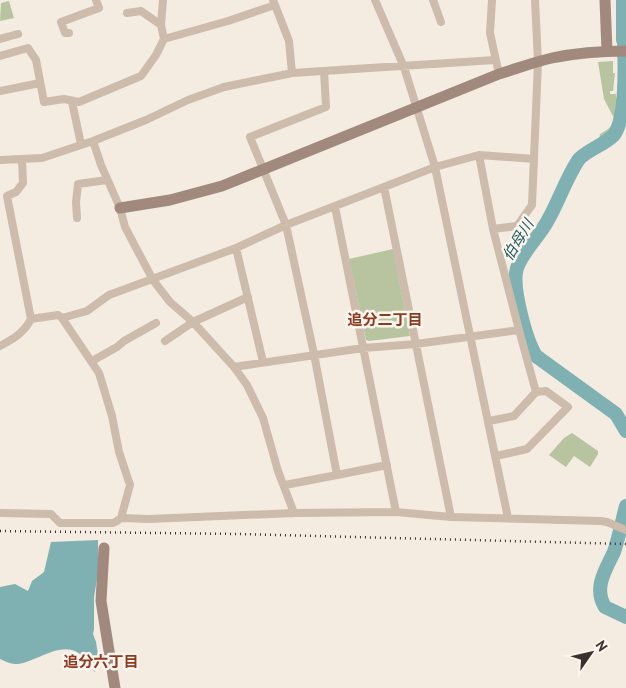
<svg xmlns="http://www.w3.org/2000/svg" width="626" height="688" viewBox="0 0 626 688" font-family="'PT Sans','Noto Sans JP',sans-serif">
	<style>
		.green { fill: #b8c4a0 }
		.water { fill: #7fb0b2 }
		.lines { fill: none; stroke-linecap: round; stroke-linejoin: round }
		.river { stroke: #7fb0b2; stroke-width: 14 }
		.street { stroke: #cdbbac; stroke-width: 8 }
		.secondary { stroke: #a18a7d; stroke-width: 11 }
		.rail { stroke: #3b302b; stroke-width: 2.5; stroke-dasharray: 1 4; stroke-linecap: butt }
		.labels { text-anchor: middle; stroke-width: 5; stroke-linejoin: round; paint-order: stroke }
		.water-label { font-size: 15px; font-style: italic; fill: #1f5a5e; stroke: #fbf5ee }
		.neighbourhood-label { font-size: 15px; font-weight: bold; fill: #8c3b22; stroke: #fbf5ee }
	</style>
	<rect width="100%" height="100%" fill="#f4ebe1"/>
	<path class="green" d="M 9,1 L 14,18 L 0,21 L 1,3 Z
		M 613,61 L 613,73 L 615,73 L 613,91 L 610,91 L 610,94 L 616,94 L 616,98 L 619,99 C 618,120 618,127 599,139 L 600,134 C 606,131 614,126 614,118 L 604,99 L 598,62 Z
		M 393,249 L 410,336 L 369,341 L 366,340 L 349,259 Z
		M 572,433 L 598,451 L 598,454 L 590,467 L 574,456 L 566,467 L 549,455 L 564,438 Z"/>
	<path class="water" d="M 98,540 L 98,573 L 94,597 L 94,629 L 93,634 L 96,642 L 99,661 L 95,672 C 90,667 85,658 80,654 C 60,639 35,664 15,664 C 10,664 5,661 0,659 L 0,587 L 15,584 L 28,591 L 32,581 L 44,572 L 51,542 Z"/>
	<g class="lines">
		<path class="river" d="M 623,0 L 623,40
			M 624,46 C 625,68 626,118 614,135 C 604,145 589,149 579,159 C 566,178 559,201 548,220 C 539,237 523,251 517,268 C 511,286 526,340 536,356 L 616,414 L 626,431
			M 626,506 C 622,521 619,537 614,552 C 606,569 593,588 605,607 L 626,617"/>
		<path class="street" d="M 163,0 L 161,25 L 164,39
			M 375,0 L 404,67 L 435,167 L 508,518
			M 433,0 L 441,22
			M 492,0 L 490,33 L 499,74
			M 275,5 L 289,41 L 292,73
			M 127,13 L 141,11 L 161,25
			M 69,33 L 65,33 L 61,22 L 99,8 L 96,0
			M 0,39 L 18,34
			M 0,56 L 28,48 L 36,60 L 44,102 L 64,99 L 79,102 L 141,76 L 156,55 L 164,39 L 228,21 L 275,5 L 273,0
			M 0,91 L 40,83
			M 72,102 L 81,144
			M 93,141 L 101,165 L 120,208 L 125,227 L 153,280 L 170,302 L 193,322 L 234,367 L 247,385 L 263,418 L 278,471 L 294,513
			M 479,155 L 493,229 L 519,330
			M 0,160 L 42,158 L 93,141 L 146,120 L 188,100 L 224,87 L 292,73 L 495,60
			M 384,187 L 435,167 L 479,155 L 534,159
			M 335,207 L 396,512
			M 77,218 L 76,202 L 78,184 L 107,180
			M 493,229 L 517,226 L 532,205 L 538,62 L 535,0
			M 236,248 L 263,362
			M 62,318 L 87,311 L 109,295 L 236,248 L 286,225 L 384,187 L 451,517
			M 165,341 L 193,322 L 248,297
			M 0,346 C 13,339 24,333 31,319 L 7,196 L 16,192 L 23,183 L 22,159
			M 92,361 L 117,347 L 124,341 L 156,323
			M 234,367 L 363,348 L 416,344 L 519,330 L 536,392 L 514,416 L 489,421
			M 496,456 L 527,449 L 568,407 L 546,391 L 536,392
			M 337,475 L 387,465
			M 285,485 L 337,475 L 314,354 L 286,225 L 250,137 L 326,107 L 324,71
			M 0,513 L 51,514 L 60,523 L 113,523 L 117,521 L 121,518 L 130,485 L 119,452 L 112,416 L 99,373 L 62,318 L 58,315 L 31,319
			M 121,518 L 149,519 L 294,513 L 396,512 L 451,517 L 601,521 L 607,522 L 626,530"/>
		<path class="secondary" d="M 605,0 L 607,51
			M 120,208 L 170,200 L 222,186 L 499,74 C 516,69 534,62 552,58 C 576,53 601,51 626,51
			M 104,548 L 101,601 L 115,688"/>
		<path class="rail" d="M 0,531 L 239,534 L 626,544"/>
	</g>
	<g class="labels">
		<g class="water-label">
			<text transform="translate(518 240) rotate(-59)" y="5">伯母川</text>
		</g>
		<g class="neighbourhood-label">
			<text x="385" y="325">追分二丁目</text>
			<text x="101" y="667">追分六丁目</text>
		</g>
	</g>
	<g transform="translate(591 653) rotate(56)" stroke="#fbf5ee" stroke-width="4" paint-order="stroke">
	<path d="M0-4L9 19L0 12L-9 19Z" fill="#3b302b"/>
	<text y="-8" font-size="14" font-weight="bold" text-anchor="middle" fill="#3b302b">N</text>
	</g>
</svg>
